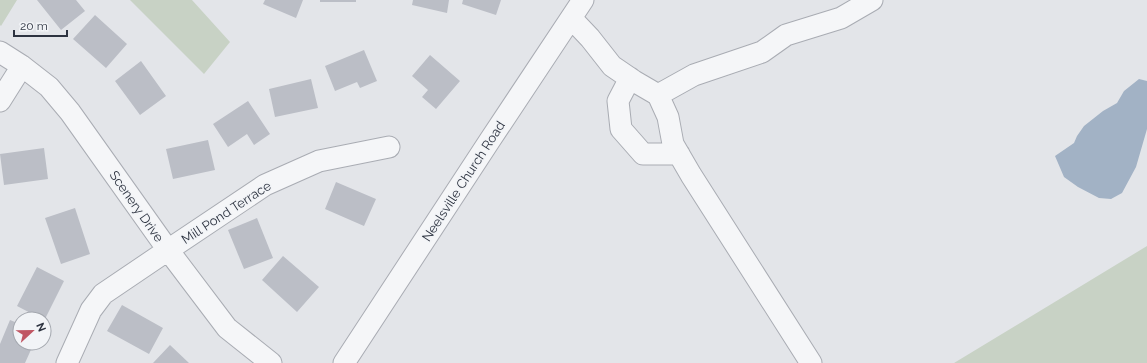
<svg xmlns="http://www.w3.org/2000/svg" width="1147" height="363" viewBox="0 0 1147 363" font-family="Raleway,sans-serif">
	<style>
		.green { fill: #c8d2c5 }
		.water { fill: #a2b2c5 }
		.building { fill: #bbbec6 }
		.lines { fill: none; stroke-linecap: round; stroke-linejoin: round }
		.minor-casing { stroke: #a9acb3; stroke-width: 23 }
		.minor { stroke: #f5f6f8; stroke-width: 21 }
		.labels { text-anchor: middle; stroke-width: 3; stroke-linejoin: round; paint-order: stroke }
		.street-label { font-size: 13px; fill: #2d3340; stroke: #f2f4f7 }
	</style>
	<rect width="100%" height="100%" fill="#e3e5e9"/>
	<path class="green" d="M 0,0 L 17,0 L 1,26 L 0,25 Z
		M 130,0 L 192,0 L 230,42 L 204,74 Z
		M 1147,246 L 1147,363 L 954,363 Z"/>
	<path class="water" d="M 1139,79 L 1147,81 L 1147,129 L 1136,167 L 1122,193 L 1111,199 L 1099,198 L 1078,187 L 1064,177 L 1055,156 L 1074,143 L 1077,136 L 1084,126 L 1103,111 L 1117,103 L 1124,91 Z"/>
	<path class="building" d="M 37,0 L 76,0 L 85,11 L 61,30 Z
		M 265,0 L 303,0 L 296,18 L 263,4 Z
		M 320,0 L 356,0 L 356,2 L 320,2 Z
		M 413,0 L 449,0 L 447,13 L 412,5 Z
		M 463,0 L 501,0 L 496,15 L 462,4 Z
		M 95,15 L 127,44 L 106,68 L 73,39 Z
		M 364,50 L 377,81 L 360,88 L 357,82 L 335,91 L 325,66 Z
		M 430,55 L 460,81 L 436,109 L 422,97 L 428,90 L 412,76 Z
		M 141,61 L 166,96 L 140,115 L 115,81 Z
		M 311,79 L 318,108 L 275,117 L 269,89 Z
		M 248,101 L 270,134 L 254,145 L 247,134 L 228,147 L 213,124 Z
		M 208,140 L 215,170 L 173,179 L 166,149 Z
		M 44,148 L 48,179 L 4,185 L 0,154 Z
		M 336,182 L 376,199 L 364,226 L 325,209 Z
		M 75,208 L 90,254 L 61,264 L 45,218 Z
		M 257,218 L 273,258 L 244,269 L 228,230 Z
		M 283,256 L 319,287 L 297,312 L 262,280 Z
		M 37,267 L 64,281 L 45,319 L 42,319 L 17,306 Z
		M 122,305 L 163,328 L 149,354 L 107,331 Z
		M 10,320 L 20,324 L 20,343 L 34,343 L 25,363 L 0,363 L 0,344 Z
		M 170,345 L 189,363 L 153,363 Z"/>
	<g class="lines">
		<g class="minor-casing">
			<path id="minor" d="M 571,18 L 590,38 L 612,66 L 634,81 L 658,95 L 668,117 L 673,144 L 691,175 L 811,363
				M 0,52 L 22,66 L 49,87 L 70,112 L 168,250 L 227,328 L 271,363
				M 630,78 L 618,101 L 621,129 L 643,154 L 679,154
				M 658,95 L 694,75 L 762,52 L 786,35 L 841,18 L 872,0
				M 0,101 L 22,66
				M 67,363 L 91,310 L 103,294 L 168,250 L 265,185 L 319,161 L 389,147
				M 344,363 L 490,140 L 583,0"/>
		</g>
		<use href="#minor" class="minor"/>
	</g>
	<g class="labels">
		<g class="street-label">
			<text transform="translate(463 181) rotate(-57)" y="5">Neelsville Church Road</text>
			<text transform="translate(137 206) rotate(55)" y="5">Scenery Drive</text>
			<text transform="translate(226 212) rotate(-33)" y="5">Mill Pond Terrace</text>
		</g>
	</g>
	<g transform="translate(32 331) rotate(68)"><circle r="19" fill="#f2f4f7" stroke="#a3a7ae"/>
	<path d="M0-3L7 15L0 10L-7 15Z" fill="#c05663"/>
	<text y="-6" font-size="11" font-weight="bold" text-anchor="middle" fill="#2d3340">N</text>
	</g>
	<path d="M14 30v6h53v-6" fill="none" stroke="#2d3340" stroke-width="2"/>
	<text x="20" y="30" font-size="12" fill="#2d3340" stroke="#f2f4f7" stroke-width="3" paint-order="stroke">20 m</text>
</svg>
